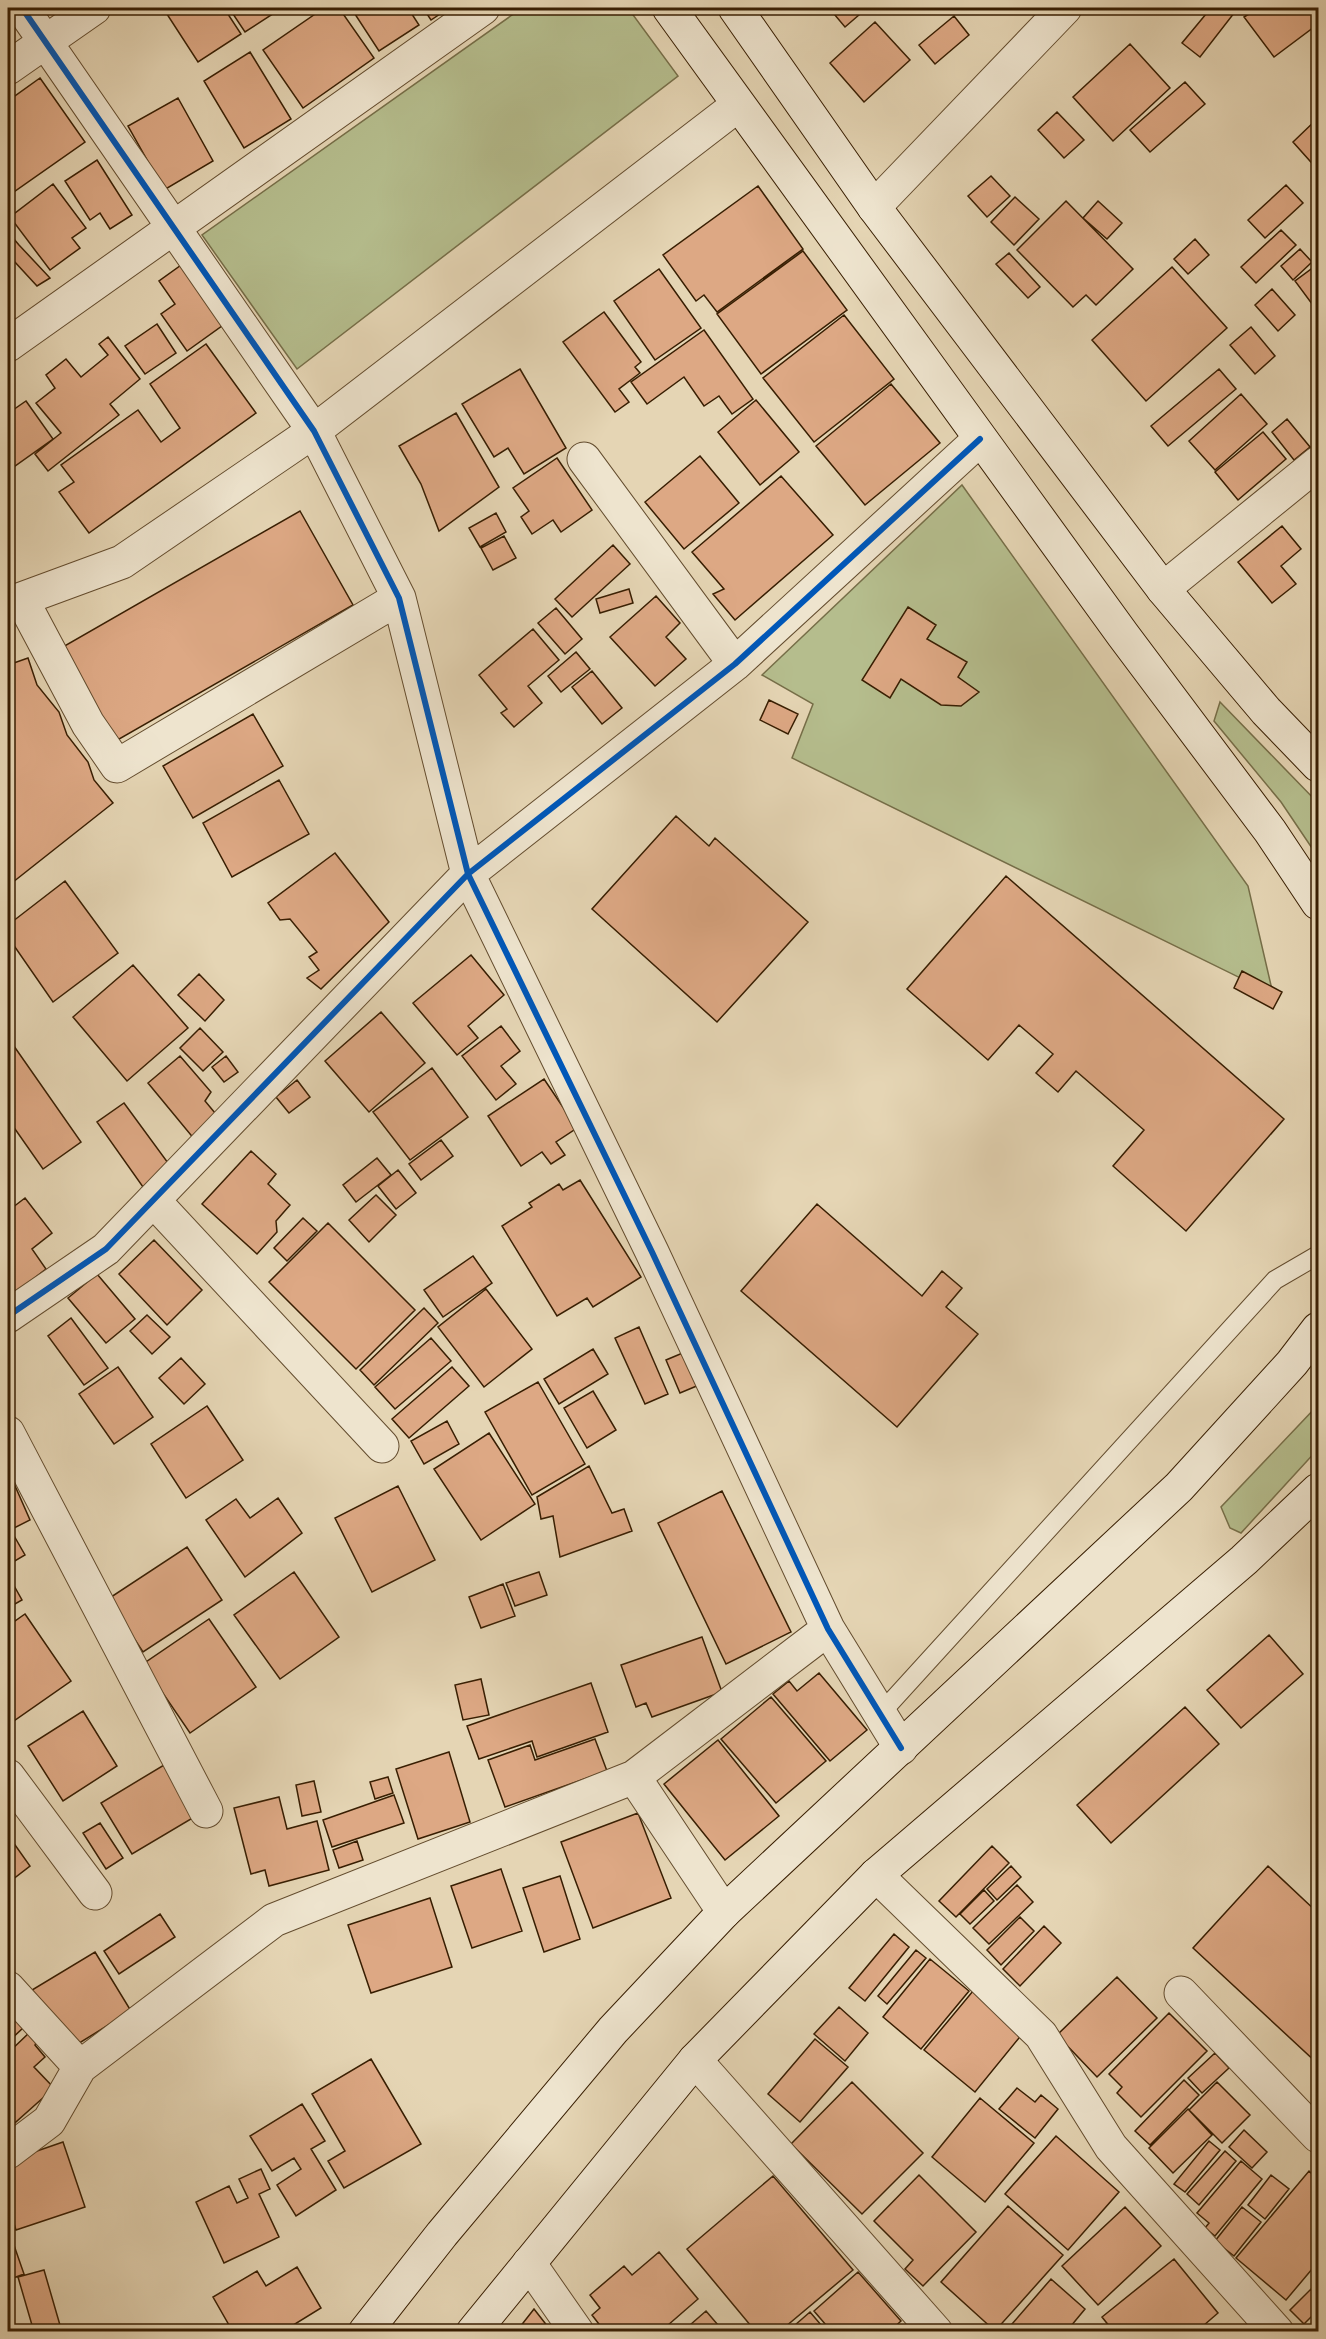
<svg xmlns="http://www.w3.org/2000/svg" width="1326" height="2339" viewBox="0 0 1326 2339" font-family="'Sorts Mill Goudy',serif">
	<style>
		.green { fill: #b5bd8d; stroke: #766e48; stroke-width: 1.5 }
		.building { fill: #dda884; stroke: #381e02; stroke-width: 1.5 }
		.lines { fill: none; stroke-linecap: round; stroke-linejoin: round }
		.service-casing { stroke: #634c2e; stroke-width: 20 }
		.minor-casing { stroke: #634c2e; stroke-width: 35 }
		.tertiary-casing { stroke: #634c2e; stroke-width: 35 }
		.secondary-casing { stroke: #381e02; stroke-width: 35 }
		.service { stroke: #eee4ce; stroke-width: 18 }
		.minor { stroke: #eee4ce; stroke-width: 33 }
		.tertiary { stroke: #eee4ce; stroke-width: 33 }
		.secondary { stroke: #eee4ce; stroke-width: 33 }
		.cycleway-casing { stroke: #eee4ce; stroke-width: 10 }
		.cycleway { stroke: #0057b8; stroke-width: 6 }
	</style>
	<rect width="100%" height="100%" fill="#e5d5b4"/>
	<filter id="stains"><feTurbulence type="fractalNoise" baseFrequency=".00333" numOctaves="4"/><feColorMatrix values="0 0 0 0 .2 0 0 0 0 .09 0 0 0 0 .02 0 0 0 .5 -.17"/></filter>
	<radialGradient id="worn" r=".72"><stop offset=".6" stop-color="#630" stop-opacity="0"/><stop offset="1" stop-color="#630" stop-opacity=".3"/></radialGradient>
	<path class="green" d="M 522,8 L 628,8 L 678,76 L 297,369 L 202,235 Z
		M 962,485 L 1248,886 L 1273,994 L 792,758 L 813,704 L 762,675 Z
		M 1220,702 L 1318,803 L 1318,857 L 1281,802 L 1214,721 Z
		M 1318,1405 L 1318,1449 L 1241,1533 L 1230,1528 L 1221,1507 Z"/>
	<path class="building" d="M 163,8 L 224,8 L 241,34 L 198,62 Z
		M 229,8 L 282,8 L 245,32 Z
		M 324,8 L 339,8 L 374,58 L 303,108 L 263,50 Z
		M 351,8 L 408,8 L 419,25 L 379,51 Z
		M 423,8 L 449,8 L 431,20 Z
		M 829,8 L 867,8 L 845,27 Z
		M 1211,8 L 1238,8 L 1200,57 L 1182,43 Z
		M 1248,8 L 1308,8 L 1318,24 L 1274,57 L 1244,17 L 1252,12 Z
		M 954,16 L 969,35 L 935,64 L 919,45 Z
		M 875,22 L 910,60 L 864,102 L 830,63 Z
		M 1130,44 L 1170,88 L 1113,141 L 1073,97 Z
		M 250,52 L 291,119 L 244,148 L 204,81 Z
		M 40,78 L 85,142 L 8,196 L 8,101 Z
		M 1185,82 L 1205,104 L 1150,152 L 1130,130 Z
		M 178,98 L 213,161 L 164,190 L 128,126 Z
		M 1057,112 L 1084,140 L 1064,158 L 1038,130 Z
		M 1318,118 L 1318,170 L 1293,142 Z
		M 97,160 L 132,215 L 110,229 L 100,213 L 90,220 L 65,181 Z
		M 991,176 L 1010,196 L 987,217 L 968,196 Z
		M 53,184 L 86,228 L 72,238 L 80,248 L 50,270 L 10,217 Z
		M 1286,185 L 1303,203 L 1265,238 L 1248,220 Z
		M 758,186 L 803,249 L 717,312 L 704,295 L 696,301 L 663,255 Z
		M 1015,197 L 1039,219 L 1014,245 L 991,222 Z
		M 1066,201 L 1133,269 L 1096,305 L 1086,295 L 1073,307 L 1017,250 Z
		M 1098,201 L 1122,223 L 1107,239 L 1083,218 Z
		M 1281,230 L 1296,245 L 1256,283 L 1241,267 Z
		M 8,232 L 19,245 L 50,278 L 37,286 L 13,260 L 8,263 Z
		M 1195,239 L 1209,255 L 1188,274 L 1174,259 Z
		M 1300,249 L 1312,262 L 1293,280 L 1281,266 Z
		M 803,251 L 847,310 L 761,374 L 717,314 Z
		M 1009,253 L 1040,287 L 1028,298 L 996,264 Z
		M 184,263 L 226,323 L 187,351 L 161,314 L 175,304 L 159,281 Z
		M 1318,264 L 1318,312 L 1295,281 Z
		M 1172,267 L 1227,328 L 1146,401 L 1092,340 Z
		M 659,269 L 701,328 L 655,360 L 614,301 Z
		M 1272,289 L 1295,315 L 1278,331 L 1255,305 Z
		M 604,312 L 641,362 L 635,367 L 640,373 L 619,389 L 629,402 L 615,412 L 563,342 Z
		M 844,315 L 894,379 L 814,442 L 763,378 Z
		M 157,324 L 176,353 L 145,374 L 125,346 Z
		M 1251,327 L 1275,356 L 1255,374 L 1230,345 Z
		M 704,330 L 753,399 L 732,414 L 719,396 L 704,406 L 684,377 L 647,404 L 631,382 Z
		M 108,337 L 140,379 L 110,404 L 119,415 L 48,471 L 35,454 L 61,433 L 36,403 L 55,388 L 46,375 L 66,359 L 81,377 L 108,355 L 99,344 Z
		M 206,344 L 256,413 L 89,533 L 59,492 L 74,482 L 61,465 L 138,410 L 161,442 L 180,428 L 150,384 Z
		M 520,369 L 566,448 L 524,474 L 508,448 L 494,457 L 462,404 Z
		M 1219,369 L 1236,389 L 1168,446 L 1151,426 Z
		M 891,384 L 940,443 L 865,505 L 816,446 Z
		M 1241,394 L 1267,424 L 1215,470 L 1189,441 Z
		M 756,400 L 799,452 L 760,485 L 718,432 Z
		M 26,401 L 53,439 L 8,471 L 8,409 L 10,412 Z
		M 456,413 L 499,487 L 439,531 L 421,484 L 399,446 Z
		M 1287,419 L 1310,447 L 1294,460 L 1272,432 Z
		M 1263,432 L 1286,459 L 1238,500 L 1215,472 Z
		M 700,456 L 739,503 L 684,549 L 645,502 Z
		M 557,458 L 592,510 L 561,532 L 553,520 L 532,534 L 521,517 L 529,511 L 513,488 Z
		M 781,476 L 833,535 L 735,620 L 713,594 L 724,589 L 692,552 Z
		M 300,511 L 353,605 L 114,742 L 61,648 Z
		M 496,513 L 506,532 L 480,547 L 469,528 Z
		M 1282,526 L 1301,549 L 1281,566 L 1296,584 L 1272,603 L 1238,562 Z
		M 504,536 L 516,558 L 493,570 L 481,548 Z
		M 613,545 L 630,564 L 572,617 L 555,599 Z
		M 629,589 L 633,603 L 600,613 L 596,599 Z
		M 656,596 L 680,623 L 666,637 L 686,659 L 655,686 L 610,637 Z
		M 908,607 L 936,625 L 927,639 L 967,662 L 958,677 L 979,692 L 961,706 L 941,705 L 901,679 L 890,698 L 862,680 Z
		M 556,608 L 582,639 L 565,654 L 538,623 Z
		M 533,629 L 559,660 L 528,686 L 542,703 L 514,727 L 501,713 L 507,709 L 479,675 Z
		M 576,652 L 590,669 L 561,692 L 548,676 Z
		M 28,658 L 37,685 L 59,712 L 67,735 L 88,762 L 94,780 L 113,803 L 8,886 L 8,665 Z
		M 592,671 L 622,708 L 602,724 L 572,687 Z
		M 769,700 L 798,714 L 788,734 L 760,720 Z
		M 253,714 L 283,766 L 193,818 L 163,766 Z
		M 279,780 L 309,834 L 232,877 L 203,823 Z
		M 676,816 L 709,846 L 715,838 L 808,922 L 717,1022 L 592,909 Z
		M 335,853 L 389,922 L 321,989 L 307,978 L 319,970 L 309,957 L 317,952 L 290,919 L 280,920 L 268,903 Z
		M 1006,876 L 1284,1119 L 1186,1231 L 1113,1166 L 1144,1130 L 1076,1071 L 1058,1092 L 1036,1073 L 1053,1054 L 1019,1025 L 988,1060 L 907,989 Z
		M 65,881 L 118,953 L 53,1002 L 8,937 L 8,925 Z
		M 471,955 L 504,995 L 468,1026 L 478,1038 L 457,1055 L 413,1003 Z
		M 133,965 L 188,1028 L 127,1081 L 73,1017 Z
		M 1242,971 L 1282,992 L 1273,1009 L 1234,988 Z
		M 199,974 L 224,1000 L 205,1021 L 178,995 Z
		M 381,1012 L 425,1063 L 369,1112 L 325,1061 Z
		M 501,1026 L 520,1051 L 501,1066 L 516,1084 L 496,1100 L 462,1056 Z
		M 200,1028 L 223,1052 L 203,1071 L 180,1048 Z
		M 9,1039 L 81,1142 L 43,1169 L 8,1119 Z
		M 180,1056 L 211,1092 L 205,1101 L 220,1119 L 195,1140 L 148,1083 Z
		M 226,1056 L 238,1072 L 224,1082 L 212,1067 Z
		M 432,1068 L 468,1117 L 410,1160 L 373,1112 Z
		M 544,1079 L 577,1128 L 556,1142 L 565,1155 L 551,1164 L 542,1152 L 521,1166 L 488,1116 Z
		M 297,1080 L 310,1097 L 289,1113 L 276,1097 Z
		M 124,1103 L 171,1167 L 143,1187 L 97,1122 Z
		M 441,1140 L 453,1156 L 421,1180 L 409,1164 Z
		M 251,1151 L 276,1174 L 268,1184 L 290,1205 L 276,1221 L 277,1232 L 257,1254 L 202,1204 Z
		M 377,1158 L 391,1175 L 356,1202 L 343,1185 Z
		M 398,1170 L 416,1193 L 396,1209 L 378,1186 Z
		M 580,1180 L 641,1277 L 593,1307 L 587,1298 L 557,1316 L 502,1226 L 532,1207 L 529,1203 L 559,1184 L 563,1190 Z
		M 376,1195 L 396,1215 L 369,1242 L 349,1220 Z
		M 25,1198 L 52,1233 L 32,1249 L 46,1269 L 13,1295 L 8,1288 L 8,1211 Z
		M 817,1204 L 922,1296 L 942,1271 L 962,1288 L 946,1307 L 978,1334 L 897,1427 L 741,1291 Z
		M 303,1218 L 317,1231 L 287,1261 L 274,1248 Z
		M 328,1223 L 415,1310 L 356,1369 L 269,1282 Z
		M 154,1240 L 202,1290 L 167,1325 L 119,1274 Z
		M 473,1256 L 492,1283 L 443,1317 L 424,1290 Z
		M 97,1274 L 135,1319 L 106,1343 L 68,1298 Z
		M 486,1289 L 532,1349 L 484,1387 L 438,1327 Z
		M 424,1308 L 438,1323 L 374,1385 L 360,1370 Z
		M 147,1315 L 170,1337 L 152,1354 L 130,1331 Z
		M 71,1318 L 108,1368 L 84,1385 L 48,1336 Z
		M 639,1327 L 668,1394 L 645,1404 L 615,1338 Z
		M 431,1338 L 451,1361 L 395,1409 L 375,1387 Z
		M 593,1349 L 608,1374 L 559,1404 L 544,1379 Z
		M 685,1352 L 699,1385 L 680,1393 L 666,1360 Z
		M 181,1358 L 205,1384 L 184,1404 L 159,1378 Z
		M 118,1367 L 153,1417 L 114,1444 L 79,1394 Z
		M 452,1367 L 469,1386 L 409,1438 L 392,1419 Z
		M 538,1382 L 585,1464 L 532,1495 L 485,1412 Z
		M 593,1391 L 616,1430 L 587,1448 L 564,1408 Z
		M 207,1406 L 243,1460 L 186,1498 L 151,1444 Z
		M 447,1421 L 459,1444 L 424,1464 L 411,1441 Z
		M 489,1433 L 535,1504 L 481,1540 L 434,1469 Z
		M 589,1466 L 612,1513 L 624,1509 L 632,1531 L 560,1557 L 553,1516 L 541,1519 L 537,1497 Z
		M 12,1479 L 30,1520 L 8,1531 L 8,1481 Z
		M 398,1486 L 435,1560 L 372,1592 L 335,1518 Z
		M 722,1491 L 791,1632 L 726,1664 L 658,1523 Z
		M 278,1498 L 302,1533 L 245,1577 L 206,1520 L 236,1499 L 250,1518 Z
		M 13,1534 L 25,1555 L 8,1565 L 8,1537 Z
		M 187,1547 L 222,1600 L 143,1652 L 108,1599 Z
		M 294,1572 L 339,1637 L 280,1679 L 234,1615 Z
		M 539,1572 L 547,1595 L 515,1606 L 506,1583 Z
		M 8,1575 L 22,1600 L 8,1608 Z
		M 503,1584 L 515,1616 L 481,1628 L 469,1597 Z
		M 25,1614 L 71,1681 L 8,1725 L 8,1626 Z
		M 209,1619 L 256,1687 L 190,1733 L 143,1664 Z
		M 1269,1635 L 1303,1674 L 1241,1728 L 1207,1690 Z
		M 702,1637 L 722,1692 L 652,1717 L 646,1703 L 636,1707 L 621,1665 Z
		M 819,1673 L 867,1730 L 830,1761 L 773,1694 L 789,1681 L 797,1691 Z
		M 481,1679 L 489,1715 L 463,1720 L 455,1685 Z
		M 591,1683 L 608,1732 L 537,1757 L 532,1741 L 479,1759 L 467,1726 Z
		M 771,1697 L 826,1761 L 776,1803 L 721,1739 Z
		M 1185,1707 L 1219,1744 L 1111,1843 L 1077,1805 Z
		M 83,1711 L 117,1766 L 63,1801 L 28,1746 Z
		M 595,1739 L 607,1771 L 505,1807 L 488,1760 L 530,1745 L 535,1760 Z
		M 718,1740 L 779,1816 L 725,1860 L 664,1784 Z
		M 449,1752 L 470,1822 L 418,1839 L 396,1769 Z
		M 164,1765 L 196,1816 L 132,1854 L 101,1803 Z
		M 388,1777 L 393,1793 L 375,1799 L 370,1782 Z
		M 314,1781 L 321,1812 L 302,1816 L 296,1785 Z
		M 394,1795 L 404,1823 L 332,1847 L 323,1820 Z
		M 279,1797 L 287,1829 L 317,1821 L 329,1870 L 269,1886 L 265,1870 L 251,1874 L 234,1808 Z
		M 638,1813 L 671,1898 L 593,1928 L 561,1842 Z
		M 100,1823 L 123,1858 L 106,1869 L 83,1833 Z
		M 8,1835 L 30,1866 L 8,1883 Z
		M 357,1841 L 363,1860 L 339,1868 L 333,1850 Z
		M 992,1846 L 1009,1863 L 956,1917 L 939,1901 Z
		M 1011,1866 L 1021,1877 L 997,1900 L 987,1889 Z
		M 1268,1866 L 1318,1913 L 1318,2064 L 1193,1948 Z
		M 501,1869 L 522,1931 L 472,1948 L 451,1886 Z
		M 560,1876 L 580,1939 L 544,1952 L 523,1888 Z
		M 1017,1885 L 1033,1902 L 989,1944 L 973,1928 Z
		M 984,1890 L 994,1901 L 970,1924 L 960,1914 Z
		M 430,1898 L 452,1967 L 371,1993 L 348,1925 Z
		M 160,1914 L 175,1937 L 119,1974 L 104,1951 Z
		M 1020,1917 L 1034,1931 L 1001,1965 L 987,1950 Z
		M 1044,1926 L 1061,1943 L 1020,1986 L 1003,1969 Z
		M 894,1934 L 909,1947 L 865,2001 L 849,1988 Z
		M 916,1950 L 926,1958 L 887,2004 L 878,1996 Z
		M 95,1952 L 131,2011 L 68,2050 L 32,1990 Z
		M 930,1959 L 969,1991 L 921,2049 L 883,2017 Z
		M 1117,1977 L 1157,2018 L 1097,2077 L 1057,2035 Z
		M 973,1991 L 1023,2033 L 975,2092 L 924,2050 Z
		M 839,2007 L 868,2033 L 845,2061 L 814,2034 Z
		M 8,2010 L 23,2028 L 8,2042 Z
		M 1169,2013 L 1207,2051 L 1141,2117 L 1117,2093 L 1122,2087 L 1109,2074 Z
		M 30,2032 L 37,2040 L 35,2045 L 45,2057 L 34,2067 L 54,2088 L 8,2129 L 8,2053 Z
		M 815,2039 L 848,2067 L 800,2122 L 768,2094 Z
		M 1215,2053 L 1229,2068 L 1202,2093 L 1188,2078 Z
		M 371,2059 L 421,2144 L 344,2188 L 328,2161 L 345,2151 L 312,2094 Z
		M 1184,2080 L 1199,2095 L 1150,2145 L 1135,2131 Z
		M 852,2082 L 923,2153 L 862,2214 L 791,2144 Z
		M 1217,2082 L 1250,2115 L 1222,2143 L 1189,2110 Z
		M 1017,2088 L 1035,2102 L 1041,2095 L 1058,2109 L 1035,2138 L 999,2109 Z
		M 980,2098 L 1034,2143 L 985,2202 L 932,2157 Z
		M 302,2104 L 325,2141 L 311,2149 L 336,2190 L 296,2216 L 277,2185 L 301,2169 L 294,2158 L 272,2171 L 250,2136 Z
		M 1188,2109 L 1212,2135 L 1173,2173 L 1149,2148 Z
		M 1244,2130 L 1267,2152 L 1252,2168 L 1229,2147 Z
		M 1056,2136 L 1119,2192 L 1068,2250 L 1005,2194 Z
		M 1209,2141 L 1220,2150 L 1185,2192 L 1174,2184 Z
		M 63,2142 L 85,2207 L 16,2230 L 8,2204 L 8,2161 Z
		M 1225,2151 L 1236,2161 L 1199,2205 L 1187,2194 Z
		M 1241,2161 L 1262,2179 L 1215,2236 L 1205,2228 L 1209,2223 L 1197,2213 Z
		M 261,2169 L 270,2189 L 259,2194 L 279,2237 L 224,2263 L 196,2202 L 229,2186 L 237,2203 L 248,2198 L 239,2179 Z
		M 1309,2171 L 1318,2180 L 1318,2262 L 1286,2300 L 1236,2258 Z
		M 919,2175 L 976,2232 L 923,2286 L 905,2269 L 913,2260 L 874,2221 Z
		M 1271,2175 L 1289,2189 L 1265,2219 L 1248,2205 Z
		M 773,2176 L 853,2270 L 779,2332 L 756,2332 L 687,2249 Z
		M 1008,2206 L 1063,2255 L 995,2331 L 941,2282 Z
		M 1125,2207 L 1161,2246 L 1098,2305 L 1062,2266 Z
		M 1242,2207 L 1261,2222 L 1234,2256 L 1215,2241 Z
		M 8,2228 L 24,2274 L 8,2280 Z
		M 659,2252 L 698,2299 L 660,2332 L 605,2332 L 592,2315 L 600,2308 L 590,2295 L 624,2266 L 632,2275 Z
		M 1174,2259 L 1218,2313 L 1196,2332 L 1114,2332 L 1102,2317 Z
		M 297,2267 L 321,2308 L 290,2327 L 293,2332 L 233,2332 L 213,2297 L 257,2271 L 266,2286 Z
		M 44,2270 L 62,2332 L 34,2332 L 18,2277 Z
		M 858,2272 L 901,2321 L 889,2332 L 832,2332 L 814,2311 Z
		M 1051,2279 L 1085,2309 L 1066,2332 L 1005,2332 Z
		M 1311,2289 L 1318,2297 L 1318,2310 L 1304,2324 L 1290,2310 Z
		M 534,2309 L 552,2332 L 516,2332 Z
		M 706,2311 L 724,2332 L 682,2332 Z
		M 810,2312 L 827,2332 L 787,2332 Z
		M 1318,2318 L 1318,2332 L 1305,2332 L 1305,2331 Z"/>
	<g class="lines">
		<g class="service-casing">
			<path id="service" d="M 880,1714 L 1275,1280 L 1318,1255"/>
		</g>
		<g class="minor-casing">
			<path id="minor" d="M 8,68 L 94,8
				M 874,207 L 1065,8
				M 584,459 L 735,664
				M 1163,589 L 1318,463
				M 22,600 L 88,724 L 117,766 L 399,598
				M 8,604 L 122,562 L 314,431 L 738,105
				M 153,1200 L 382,1446
				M 8,1316 L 106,1249 L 468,874 L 399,598 L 314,431 L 22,8
				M 8,1433 L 206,1811
				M 901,1748 L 828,1629 L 652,1252 L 468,874 L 735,664 L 980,439
				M 8,1776 L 95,1893
				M 634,1777 L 828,1629
				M 876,1875 L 1041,2035 L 1111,2147 L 1277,2332
				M 8,1988 L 80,2067 L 274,1920 L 634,1777 L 724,1912
				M 1181,1993 L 1318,2136
				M 695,2060 L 936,2332
				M 8,2152 L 49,2121 L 80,2067
				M 529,2263 L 577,2332"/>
		</g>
		<g class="tertiary-casing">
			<path id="tertiary" d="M 8,345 L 483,8"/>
		</g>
		<g class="secondary-casing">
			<path id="secondary" d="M 669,8 L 1123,635 L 1270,831 L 1318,903
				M 735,8 L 874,207 L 1163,589 L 1266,711 L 1318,765
				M 365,2332 L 442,2234 L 613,2030 L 724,1912 L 1179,1487 L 1292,1363 L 1318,1329
				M 473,2332 L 695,2060 L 876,1875 L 1244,1560 L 1318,1490"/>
		</g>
		<use href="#service" class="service"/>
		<use href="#minor" class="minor"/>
		<use href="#tertiary" class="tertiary"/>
		<use href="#secondary" class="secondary"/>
		<g class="cycleway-casing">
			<path id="cycleway" d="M 8,1316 L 106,1249 L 468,874 L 399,598 L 314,431 L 22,8
				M 901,1748 L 828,1629 L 652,1252 L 468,874 L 735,664 L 980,439"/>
		</g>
		<use href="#cycleway" class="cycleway"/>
	</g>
	<rect width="1326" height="2339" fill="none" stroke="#e5d5b4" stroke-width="30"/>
	<rect x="9" y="9" width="1308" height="2321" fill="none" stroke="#381e02" stroke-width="3"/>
	<rect x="15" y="15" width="1296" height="2309" fill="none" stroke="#381e02" stroke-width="1.5"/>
	<rect width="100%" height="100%" filter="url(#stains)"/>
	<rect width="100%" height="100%" fill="url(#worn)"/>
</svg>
